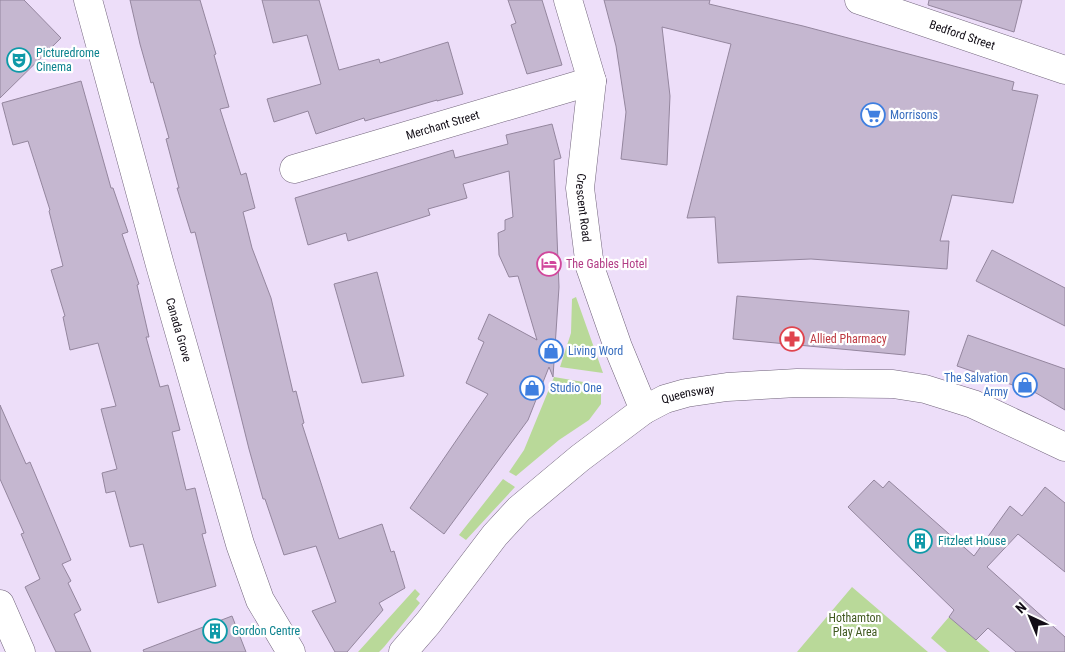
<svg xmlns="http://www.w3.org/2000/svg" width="1065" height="652" viewBox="0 0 1065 652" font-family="'Roboto Condensed',sans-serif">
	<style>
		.green { fill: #b9d999 }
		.building { fill: #c5b7d0; stroke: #94869e }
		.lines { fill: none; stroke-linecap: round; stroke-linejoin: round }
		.minor-casing { stroke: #71647b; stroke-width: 29 }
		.tertiary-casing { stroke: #71647b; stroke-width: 29 }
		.secondary-casing { stroke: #71647b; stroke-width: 29 }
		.minor { stroke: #fff; stroke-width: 28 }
		.tertiary { stroke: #fff; stroke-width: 28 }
		.secondary { stroke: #fff; stroke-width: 28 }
		.labels { text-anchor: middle; stroke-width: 4.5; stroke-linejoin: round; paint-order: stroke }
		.street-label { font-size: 12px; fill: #120d16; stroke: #fff }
		.culture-label { font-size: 12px; fill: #0d838f; stroke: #fff; text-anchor: start }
		.shop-label { font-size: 12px; fill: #366cbe; stroke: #fff; text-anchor: start }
		.hotel-label { font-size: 12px; fill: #b23c85; stroke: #fff; text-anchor: start }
		.health-label { font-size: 12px; fill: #be3a42; stroke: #fff; text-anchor: start }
		.park-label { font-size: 12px; fill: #3f581f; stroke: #fff }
	</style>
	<rect width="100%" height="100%" fill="#eddef9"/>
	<path class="green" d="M 576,297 L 603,373 L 560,367 L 571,333 L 572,299 Z
		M 554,377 L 601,385 L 601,404 L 589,420 L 559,440 L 516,476 L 509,472 L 524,450 Z
		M 503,479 L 515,487 L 466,540 L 459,535 Z
		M 852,587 L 928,652 L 797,652 Z
		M 415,589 L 420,594 L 416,599 L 420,603 L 384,647 L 379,652 L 358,652 Z
		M 949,617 L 990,652 L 947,652 L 931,638 Z"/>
	<path class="building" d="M 0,0 L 24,0 L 61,38 L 0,98 Z
		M 130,0 L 200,0 L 216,54 L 214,55 L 229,107 L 220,109 L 241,175 L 246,173 L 255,208 L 243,212 L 252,248 L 271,298 L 293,392 L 296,391 L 304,423 L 302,424 L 339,539 L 382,524 L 391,552 L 394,551 L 405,588 L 379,603 L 383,610 L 347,652 L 335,652 L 312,611 L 336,602 L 316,546 L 284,555 L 265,499 L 263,499 L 249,449 L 195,232 L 191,233 L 177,188 L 179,188 L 166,139 L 169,138 L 153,82 L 151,83 L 140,44 Z
		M 262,0 L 319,0 L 339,70 L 379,59 L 380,63 L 448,42 L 463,94 L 437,101 L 437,100 L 365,121 L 364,118 L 316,134 L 308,111 L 274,122 L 267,99 L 321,84 L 307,35 L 273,43 Z
		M 508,0 L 542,0 L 562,65 L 527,74 L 511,25 L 516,23 Z
		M 604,0 L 710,0 L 709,4 L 803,26 L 1014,82 L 1012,90 L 1038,95 L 1013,203 L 952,195 L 940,241 L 949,241 L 947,269 L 811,259 L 718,263 L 715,217 L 687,218 L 731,44 L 662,27 L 670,96 L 667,165 L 621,159 L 626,112 L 616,46 Z
		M 929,0 L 1022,0 L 1014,32 L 928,5 Z
		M 81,81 L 111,188 L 113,188 L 128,232 L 122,234 L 139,284 L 137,285 L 149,337 L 146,337 L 160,387 L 168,385 L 180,430 L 172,432 L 186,490 L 195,488 L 206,533 L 202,534 L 216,586 L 158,603 L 143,544 L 130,547 L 115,491 L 106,493 L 102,473 L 117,469 L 101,409 L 116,406 L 98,343 L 70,350 L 63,317 L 65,316 L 51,270 L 63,266 L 49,211 L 50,210 L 28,141 L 13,145 L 2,103 Z
		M 552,124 L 561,158 L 554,160 L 559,287 L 553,377 L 549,367 L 528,420 L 444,534 L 410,508 L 488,394 L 466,383 L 484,342 L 478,339 L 489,314 L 537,340 L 518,276 L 509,277 L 499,255 L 498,233 L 505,230 L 505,220 L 513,217 L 509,171 L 463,184 L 467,198 L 428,209 L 430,215 L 348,241 L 346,233 L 308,245 L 295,198 L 453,150 L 455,158 L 508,144 L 506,135 Z
		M 992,250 L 1065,288 L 1065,326 L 976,281 Z
		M 377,272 L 404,376 L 362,383 L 334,284 Z
		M 737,296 L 909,311 L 905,355 L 733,339 Z
		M 968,335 L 1065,369 L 1065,410 L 1036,393 L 957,366 Z
		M 0,405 L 26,464 L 30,462 L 71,560 L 62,564 L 71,581 L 68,583 L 81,610 L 74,614 L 91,652 L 56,652 L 25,587 L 40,579 L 21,534 L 24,533 L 0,479 Z
		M 874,480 L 883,488 L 889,481 L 974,556 L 1010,506 L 1022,516 L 1045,487 L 1065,503 L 1065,572 L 1018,534 L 987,567 L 1065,637 L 1065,652 L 1016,652 L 988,628 L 976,640 L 949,617 L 954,610 L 848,507 Z
		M 232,616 L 246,652 L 144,652 L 143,650 Z"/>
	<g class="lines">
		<g class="minor-casing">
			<g id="minor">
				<path id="s1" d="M 568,0 L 592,81 L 580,188 L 590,267 L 618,347 L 644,410"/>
				<path id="s2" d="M 859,0 L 1065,70"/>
				<path id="s3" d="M 294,169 L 592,81"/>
				<path d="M 0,604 L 21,652"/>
			</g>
		</g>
		<g class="tertiary-casing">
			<g id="tertiary">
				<path id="s4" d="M 403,652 L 428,623 L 495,535 L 519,509 L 580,458 L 644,410 L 665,399 L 686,393 L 727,387 L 797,383 L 893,384 L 925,389 L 973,404 L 1065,447"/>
			</g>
		</g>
		<g class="secondary-casing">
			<g id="secondary">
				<path id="s5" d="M 88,0 L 160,265 L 240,544 L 260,600 L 291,652"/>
			</g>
		</g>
		<use href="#minor" class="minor"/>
		<use href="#tertiary" class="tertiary"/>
		<use href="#secondary" class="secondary"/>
	</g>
	<defs>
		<g id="theatre-ring" transform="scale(1.25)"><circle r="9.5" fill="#fff" stroke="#0f9aa8" stroke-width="1.5"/><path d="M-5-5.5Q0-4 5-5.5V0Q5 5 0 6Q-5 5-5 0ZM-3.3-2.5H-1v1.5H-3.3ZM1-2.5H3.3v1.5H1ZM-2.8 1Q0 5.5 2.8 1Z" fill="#0f9aa8"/></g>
		<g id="supermarket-ring" transform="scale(1.25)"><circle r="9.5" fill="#fff" stroke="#3f7fe0" stroke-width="1.5"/><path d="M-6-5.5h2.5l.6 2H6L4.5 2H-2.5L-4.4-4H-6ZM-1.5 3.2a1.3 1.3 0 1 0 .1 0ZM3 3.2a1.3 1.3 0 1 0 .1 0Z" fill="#3f7fe0"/></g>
		<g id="hotel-ring" transform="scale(1.25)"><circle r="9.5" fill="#fff" stroke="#d1479c" stroke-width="1.5"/><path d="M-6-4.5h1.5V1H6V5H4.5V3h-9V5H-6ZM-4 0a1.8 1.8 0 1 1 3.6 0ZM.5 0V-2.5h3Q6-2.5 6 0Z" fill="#d1479c"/></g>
		<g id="pharmacy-ring" transform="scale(1.25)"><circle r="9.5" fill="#fff" stroke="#e0444e" stroke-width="1.5"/><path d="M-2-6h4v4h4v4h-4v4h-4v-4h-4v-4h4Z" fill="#e0444e"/></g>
		<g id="shop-ring" transform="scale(1.25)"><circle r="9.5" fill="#fff" stroke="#3f7fe0" stroke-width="1.5"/><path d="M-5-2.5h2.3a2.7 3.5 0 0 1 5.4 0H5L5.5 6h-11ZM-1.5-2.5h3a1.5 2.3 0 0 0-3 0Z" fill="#3f7fe0"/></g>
		<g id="building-ring" transform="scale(1.25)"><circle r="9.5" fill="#fff" stroke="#0f9aa8" stroke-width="1.5"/><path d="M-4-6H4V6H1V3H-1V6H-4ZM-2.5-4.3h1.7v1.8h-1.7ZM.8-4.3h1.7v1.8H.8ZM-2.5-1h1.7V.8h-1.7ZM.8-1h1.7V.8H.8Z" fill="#0f9aa8"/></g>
	</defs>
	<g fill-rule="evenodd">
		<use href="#theatre-ring" x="19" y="60"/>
		<use href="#supermarket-ring" x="873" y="115"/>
		<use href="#hotel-ring" x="549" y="264"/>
		<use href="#pharmacy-ring" x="792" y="339"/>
		<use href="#shop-ring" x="551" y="351"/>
		<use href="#shop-ring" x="1025" y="385"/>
		<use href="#shop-ring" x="532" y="388"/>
		<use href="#building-ring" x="920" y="541"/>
		<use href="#building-ring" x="215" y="631"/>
	</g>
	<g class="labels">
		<g class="street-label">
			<text dy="4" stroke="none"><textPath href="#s2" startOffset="109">Bedford Street</textPath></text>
			<text dy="4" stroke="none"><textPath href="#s3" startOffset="155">Merchant Street</textPath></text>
			<text dy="4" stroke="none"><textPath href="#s1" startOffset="212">Crescent Road</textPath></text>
			<text dy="4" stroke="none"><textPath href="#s5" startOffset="342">Canada Grove</textPath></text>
			<text dy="4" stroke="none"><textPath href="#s4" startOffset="391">Queensway</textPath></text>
		</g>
		<g class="culture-label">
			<text x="36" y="57">Picturedrome<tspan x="36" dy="14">Cinema</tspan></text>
			<text x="938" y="545">Fitzleet House</text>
			<text x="232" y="635">Gordon Centre</text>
		</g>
		<g class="shop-label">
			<text x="890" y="119">Morrisons</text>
			<text x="568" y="355">Living Word</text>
			<text x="1008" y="382" text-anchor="end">The Salvation<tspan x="1008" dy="14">Army</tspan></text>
			<text x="550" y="392">Studio One</text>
		</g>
		<g class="hotel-label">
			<text x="566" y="268">The Gables Hotel</text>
		</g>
		<g class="health-label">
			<text x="810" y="343">Allied Pharmacy</text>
		</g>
		<g class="park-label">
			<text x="855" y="622">Hothamton<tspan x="855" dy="14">Play Area</tspan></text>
		</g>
	</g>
	<g transform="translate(1030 617) rotate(316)" stroke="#ffffff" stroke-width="4" paint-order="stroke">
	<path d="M0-4L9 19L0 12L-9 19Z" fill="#120d16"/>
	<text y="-8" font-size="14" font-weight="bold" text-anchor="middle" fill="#120d16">N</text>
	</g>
</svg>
